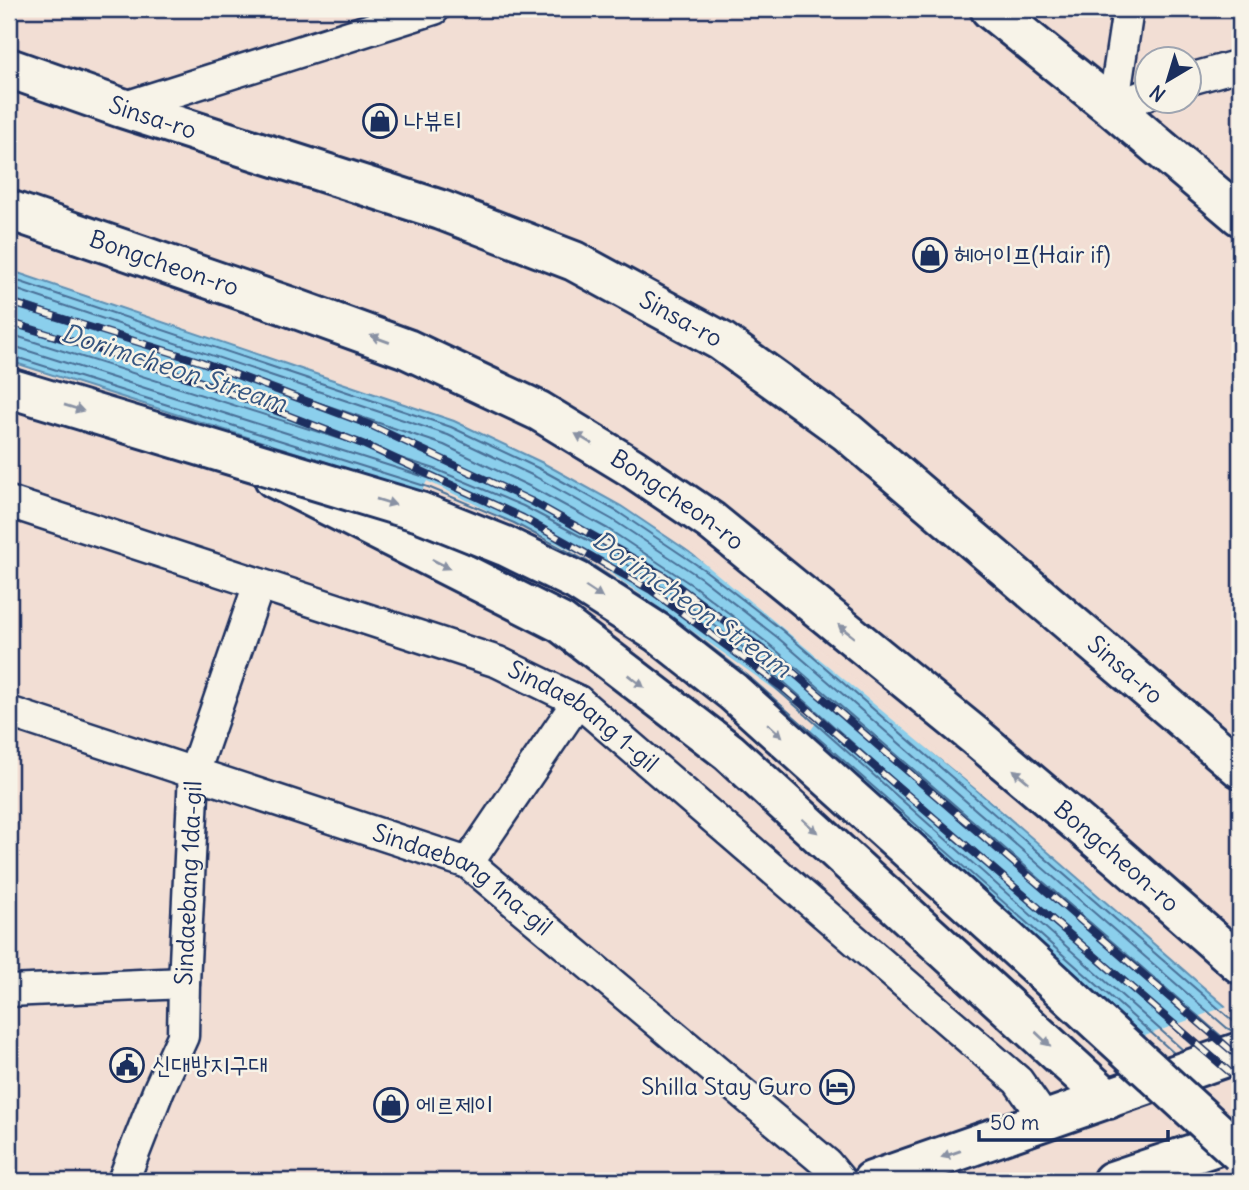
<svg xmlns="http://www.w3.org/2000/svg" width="1249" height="1190" viewBox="0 0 1249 1190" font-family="Delius,'Poor Story',sans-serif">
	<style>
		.water { fill: #8bcfec; stroke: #5e8fb3; stroke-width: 2 }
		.pier { fill: #f2ded4 }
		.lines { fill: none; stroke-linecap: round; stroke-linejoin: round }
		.shore { stroke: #486f97; stroke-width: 2 }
		.minor-casing { stroke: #1b2f5e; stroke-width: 35 }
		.tertiary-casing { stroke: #1b2f5e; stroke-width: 44 }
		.secondary-casing { stroke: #1b2f5e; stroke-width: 44 }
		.primary-casing { stroke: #1b2f5e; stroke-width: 44 }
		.minor { stroke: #f7f3e8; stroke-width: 30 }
		.tertiary { stroke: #f7f3e8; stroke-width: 38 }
		.secondary { stroke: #f7f3e8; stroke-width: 38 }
		.primary { stroke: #f7f3e8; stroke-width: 38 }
		.rail-casing { stroke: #1b2f5e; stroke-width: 8 }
		.rail { stroke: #f7f3e8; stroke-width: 5; stroke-dasharray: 16; stroke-linecap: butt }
		.primary-bridge-casing { stroke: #1b2f5e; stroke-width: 44; stroke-linecap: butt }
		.primary-bridge { stroke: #f7f3e8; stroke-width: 38 }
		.oneway { fill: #8991a3 }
		.labels { text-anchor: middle; stroke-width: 5; stroke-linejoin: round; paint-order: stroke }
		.street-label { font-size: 24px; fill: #1b2f5e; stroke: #f7f3e8 }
		.poi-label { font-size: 24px; fill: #1b2f5e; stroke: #f7f3e8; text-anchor: start }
		.water-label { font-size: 26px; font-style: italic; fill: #375782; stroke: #f7f3e8 }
	</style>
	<rect width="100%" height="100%" fill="#f2ded4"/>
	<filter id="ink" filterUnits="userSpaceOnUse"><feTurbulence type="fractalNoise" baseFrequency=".0143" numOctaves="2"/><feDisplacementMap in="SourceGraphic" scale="14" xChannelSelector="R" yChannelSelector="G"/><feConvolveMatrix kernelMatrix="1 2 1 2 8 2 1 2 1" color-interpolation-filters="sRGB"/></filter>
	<g filter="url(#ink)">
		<path class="water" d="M 9,270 L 454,421 L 543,463 L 621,506 L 710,566 L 787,625 L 1240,1019 L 1240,1121 L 743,681 L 426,494 L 9,361 Z"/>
		<path class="pier" d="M 42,375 L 422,491 L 427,481 L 595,562 L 818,720 L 806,737 L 1142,1037 L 1230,1005 L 1240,1014 L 1240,1125 L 740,683 L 425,497 Z
			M 669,534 L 712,563 L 789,622 L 1069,866 Z"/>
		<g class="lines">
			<path class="shore" d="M 9,278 L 451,427 L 540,469 L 618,512 L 706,571 L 782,630 L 1233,1021 L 1240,1023
				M 9,287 L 448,435 L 536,477 L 613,520 L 701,578 L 777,637 L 1227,1028 L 1235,1032
				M 9,298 L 444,445 L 531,487 L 608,529 L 695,587 L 770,645 L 1221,1036
				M 9,336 L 19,337 L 435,469 L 523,506 L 597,545 L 682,600 L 759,660 L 1194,1046
				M 9,346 L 16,347 L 431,479 L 518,516 L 592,554 L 676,608 L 753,668 L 1183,1050
				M 9,355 L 428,487 L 514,523 L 588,562 L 671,616 L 747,675 L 1174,1053"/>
			<g class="minor-casing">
				<g id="minor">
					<path d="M 1190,79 L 1240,65"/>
					<path d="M 122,108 L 434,9"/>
					<path d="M 1113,108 L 1128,9"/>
					<path d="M 1113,108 L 1148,94"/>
					<path id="s1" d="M 9,502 L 498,662 L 578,701 L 1018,1081 L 1039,1111 L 1039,1123"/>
					<path id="s2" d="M 9,712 L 468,863 L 827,1164 L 841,1181"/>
					<path d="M 468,863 L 578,701"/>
					<path d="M 9,991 L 184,983"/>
					<path id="s3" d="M 123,1181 L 159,1089 L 183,1036 L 184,983 L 194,773 L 259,584"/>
				</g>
			</g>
			<g class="tertiary-casing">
				<path id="tertiary" d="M 990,9 L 1113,108 L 1240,216"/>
			</g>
			<g class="secondary-casing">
				<g id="secondary">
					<path id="s4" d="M 9,68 L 122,108 L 441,210 L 574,261 L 721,341 L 847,432 L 1240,768"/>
				</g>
			</g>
			<g class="primary-casing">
				<g id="primary">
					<path id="s5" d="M 9,210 L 291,307 L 407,349 L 539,411 L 631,467 L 711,521 L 975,736 L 1117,856 L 1240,964"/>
					<path d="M 274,478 L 561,623 L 729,752 L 1108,1099"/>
					<path d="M 872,1181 L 1240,1052"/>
					<path d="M 1112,1181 L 1240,1138"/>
				</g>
			</g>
			<use href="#minor" class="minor"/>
			<use href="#tertiary" class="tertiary"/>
			<use href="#secondary" class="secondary"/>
			<use href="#primary" class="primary"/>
			<g class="rail-casing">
				<path id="rail" d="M 9,302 L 202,362 L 370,425 L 531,501 L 663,575 L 794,673 L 1240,1058
					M 9,322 L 196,380 L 365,445 L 523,518 L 651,590 L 782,687 L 1240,1081"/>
			</g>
			<use href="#rail" class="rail"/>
			<g class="primary-bridge-casing">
				<path id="primary-bridge" d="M 9,388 L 420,512 L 505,546 L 577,581 L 658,633 L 733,692 L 994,927 L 1240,1153"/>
			</g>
			<use href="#primary-bridge" class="primary-bridge"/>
		</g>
		<defs><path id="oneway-solid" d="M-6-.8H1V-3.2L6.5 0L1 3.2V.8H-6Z" transform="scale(1.75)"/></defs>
		<g class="oneway">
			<use href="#oneway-solid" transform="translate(380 339) rotate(-160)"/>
			<use href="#oneway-solid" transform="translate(74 408) rotate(17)"/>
			<use href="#oneway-solid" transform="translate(584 439) rotate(-149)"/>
			<use href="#oneway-solid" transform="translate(386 502) rotate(17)"/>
			<use href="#oneway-solid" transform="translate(441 564) rotate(27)"/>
			<use href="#oneway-solid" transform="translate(594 592) rotate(33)"/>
			<use href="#oneway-solid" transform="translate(846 631) rotate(-141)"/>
			<use href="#oneway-solid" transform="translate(636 681) rotate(37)"/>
			<use href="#oneway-solid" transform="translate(775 730) rotate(42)"/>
			<use href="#oneway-solid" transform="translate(1021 776) rotate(-140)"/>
			<use href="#oneway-solid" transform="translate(810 826) rotate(42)"/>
			<use href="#oneway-solid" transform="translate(1043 1039) rotate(43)"/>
			<use href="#oneway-solid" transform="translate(951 1154) rotate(161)"/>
		</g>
	</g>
	<defs>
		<g id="shop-ring" transform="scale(1.75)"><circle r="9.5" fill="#f7f3e8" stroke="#1b2f5e" stroke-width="1.5"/><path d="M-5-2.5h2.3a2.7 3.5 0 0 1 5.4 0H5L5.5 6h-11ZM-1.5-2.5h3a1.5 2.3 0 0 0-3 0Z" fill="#1b2f5e"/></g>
		<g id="civic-ring" transform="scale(1.75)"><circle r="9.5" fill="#f7f3e8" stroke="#1b2f5e" stroke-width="1.5"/><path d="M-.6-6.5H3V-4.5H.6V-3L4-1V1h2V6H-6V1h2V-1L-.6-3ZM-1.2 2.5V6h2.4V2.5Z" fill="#1b2f5e"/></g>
		<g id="hotel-ring" transform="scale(1.75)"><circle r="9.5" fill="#f7f3e8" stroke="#1b2f5e" stroke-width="1.5"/><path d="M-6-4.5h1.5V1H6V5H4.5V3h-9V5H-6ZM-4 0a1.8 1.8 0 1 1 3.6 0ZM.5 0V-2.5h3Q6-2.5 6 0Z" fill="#1b2f5e"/></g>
	</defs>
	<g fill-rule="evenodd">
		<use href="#shop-ring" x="380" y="121"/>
		<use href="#shop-ring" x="930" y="255"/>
		<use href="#civic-ring" x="127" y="1065"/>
		<use href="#hotel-ring" x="837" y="1087"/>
		<use href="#shop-ring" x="391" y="1105"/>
	</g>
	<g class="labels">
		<g class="street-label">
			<text dy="8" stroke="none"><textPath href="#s4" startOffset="152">Sinsa-ro</textPath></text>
			<text dy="8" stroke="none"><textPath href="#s5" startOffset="164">Bongcheon-ro</textPath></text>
			<text dy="8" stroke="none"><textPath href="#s4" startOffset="719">Sinsa-ro</textPath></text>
			<text dy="8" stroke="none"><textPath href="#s5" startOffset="732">Bongcheon-ro</textPath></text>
			<text dy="8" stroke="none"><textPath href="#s4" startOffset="1286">Sinsa-ro</textPath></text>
			<text dy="8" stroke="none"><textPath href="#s1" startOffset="616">Sindaebang 1-gil</textPath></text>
			<text dy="8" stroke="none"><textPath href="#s5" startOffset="1298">Bongcheon-ro</textPath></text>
			<text dy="8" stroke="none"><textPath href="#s3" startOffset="310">Sindaebang 1da-gil</textPath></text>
			<text dy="8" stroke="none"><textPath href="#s2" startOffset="486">Sindaebang 1na-gil</textPath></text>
		</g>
		<g class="poi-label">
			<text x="404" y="129">나뷰티</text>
			<text x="954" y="263">헤어이프(Hair if)</text>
			<text x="152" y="1073">신대방지구대</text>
			<text x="812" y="1095" text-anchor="end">Shilla Stay Guro</text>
			<text x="416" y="1113">에르제이</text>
		</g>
		<g class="water-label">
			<text transform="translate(174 368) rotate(18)" y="9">Dorimcheon Stream</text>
			<text transform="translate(692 604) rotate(35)" y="9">Dorimcheon Stream</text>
		</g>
	</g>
	<rect width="1249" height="1190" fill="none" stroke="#f7f3e8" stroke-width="35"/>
	<rect x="18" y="18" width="1214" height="1155" fill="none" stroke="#1b2f5e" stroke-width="2.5" filter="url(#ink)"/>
	<g transform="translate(1168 80) rotate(218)"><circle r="33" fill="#f7f3e8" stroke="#9fa5b1" stroke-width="2"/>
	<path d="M0-5L12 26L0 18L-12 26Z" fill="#1b2f5e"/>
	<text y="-10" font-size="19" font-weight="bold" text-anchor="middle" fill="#1b2f5e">N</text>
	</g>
	<path d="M979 1130v10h189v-10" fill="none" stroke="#1b2f5e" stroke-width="3.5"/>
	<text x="990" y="1130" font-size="21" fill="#1b2f5e" stroke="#f7f3e8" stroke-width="5" paint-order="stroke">50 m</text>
</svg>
